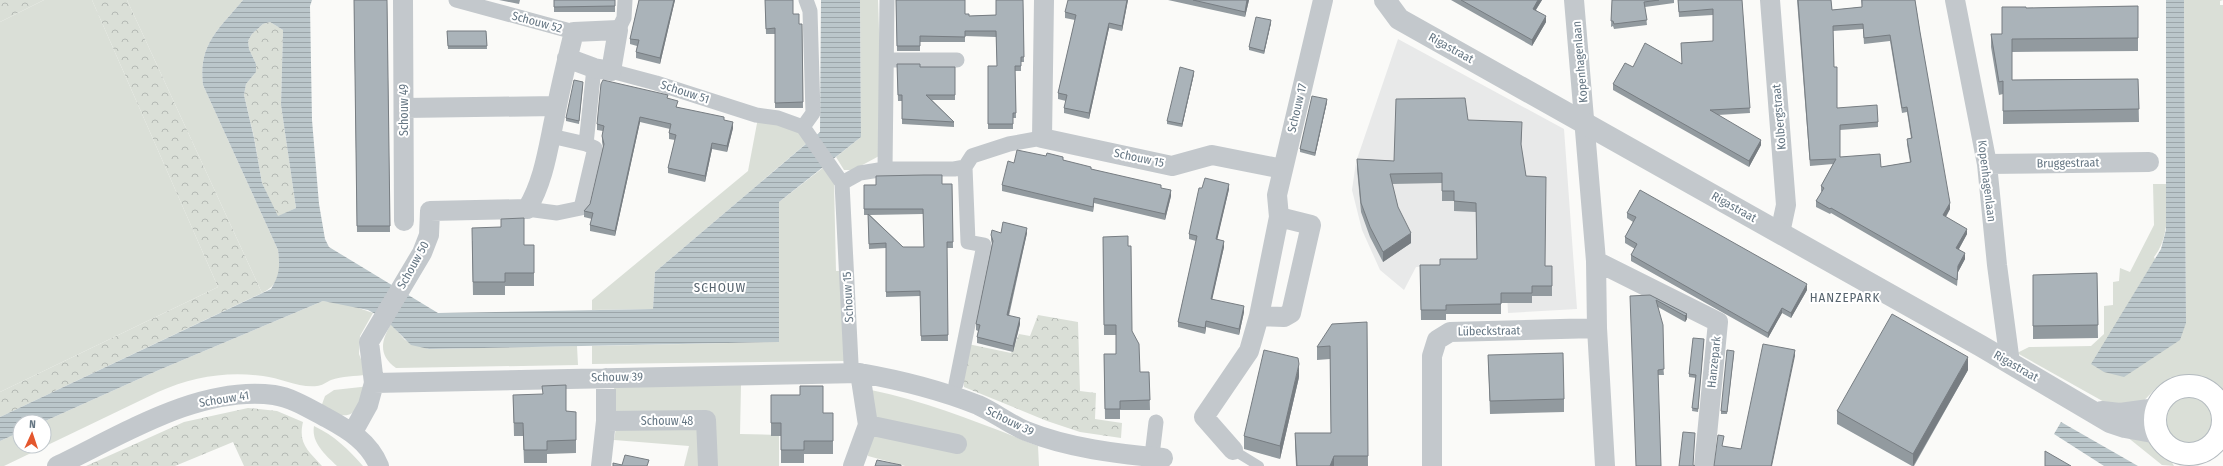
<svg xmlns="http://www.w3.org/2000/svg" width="2223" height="466" viewBox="0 0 2223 466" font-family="'Fira Sans Condensed',sans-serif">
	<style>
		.built { fill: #e8e9e9 }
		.green { fill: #dadfd7 }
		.forest { fill: url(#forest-crowns) }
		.water { fill: url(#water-rules); fill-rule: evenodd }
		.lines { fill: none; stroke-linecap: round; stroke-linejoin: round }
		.secondary-casing { stroke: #b3babf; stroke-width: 24 }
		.service { stroke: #c3c8cc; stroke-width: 10 }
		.pedestrian { stroke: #c3c8cc; stroke-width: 15 }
		.minor { stroke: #c3c8cc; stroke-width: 20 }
		.tertiary { stroke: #c3c8cc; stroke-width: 22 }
		.secondary { stroke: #fff; stroke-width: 22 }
		.wall { fill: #929a9f; fill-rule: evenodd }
		.shaded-wall { fill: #777d82 }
		.building { fill: #aab3b9; stroke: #777d82; fill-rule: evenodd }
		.labels { text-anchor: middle; stroke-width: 4; stroke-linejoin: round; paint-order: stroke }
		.street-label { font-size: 12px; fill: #657683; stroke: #fff }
		.neighbourhood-label { font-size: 13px; letter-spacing: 1px; fill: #57646e; stroke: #fff }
	</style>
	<defs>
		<pattern id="forest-crowns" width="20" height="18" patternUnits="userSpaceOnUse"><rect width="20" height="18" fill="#dadfd7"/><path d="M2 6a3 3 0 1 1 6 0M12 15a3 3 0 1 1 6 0" fill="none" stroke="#b4b9b4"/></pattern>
		<pattern id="water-rules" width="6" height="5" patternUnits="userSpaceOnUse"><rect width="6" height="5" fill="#bbc7cb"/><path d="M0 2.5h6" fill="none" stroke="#9ca6aa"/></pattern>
	</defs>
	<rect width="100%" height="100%" fill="#fafaf8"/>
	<path class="built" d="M 1398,39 L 1564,129 L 1577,309 L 1508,313 L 1506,270 L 1493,264 L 1416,267 L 1404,290 L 1380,270 L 1362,230 L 1352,190 L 1356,162 Z"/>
	<path class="green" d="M 44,0 L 92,0 L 218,287 L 0,392 L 0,22 Z
		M 127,0 L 243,0 C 219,29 198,44 203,85 L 278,250 C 281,270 281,284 262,293 Z
		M 860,0 L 878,0 L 882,119 L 881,155 L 853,170 L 844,170 L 836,157 L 861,137 Z
		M 2184,0 L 2223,0 L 2220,1 L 2220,5 L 2223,5 L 2223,393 C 2208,376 2192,378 2171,377 L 2155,389 L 2137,408 L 2106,403 L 2017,353 L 2029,347 L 2091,346 L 2104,334 L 2104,306 L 2113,305 L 2113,282 L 2119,281 L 2120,268 L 2130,272 L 2154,225 L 2153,184 L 2167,184 C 2167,209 2170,237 2154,257 L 2186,323 Z
		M 758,118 L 800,129 L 808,142 L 655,272 L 653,309 L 592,310 L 592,300 L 748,171 Z
		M 824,167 L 834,183 L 836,271 L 844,271 L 845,361 L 592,364 L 592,346 L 779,342 L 779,202 Z
		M 323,301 L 350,305 L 373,313 L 360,336 L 359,354 L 367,375 C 355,376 342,376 331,380 C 327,382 321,386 317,386 C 299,388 280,378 263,376 C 226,371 192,377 158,392 L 4,466 L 0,466 L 0,441 L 20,432 L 20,446 L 44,446 L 43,422 L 159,370 Z
		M 391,324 L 405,340 L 429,349 L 577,346 L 578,365 L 396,368 C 378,355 381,341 391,324 Z
		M 741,385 L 740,434 L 779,435 L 779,466 L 684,466 L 689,446 L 614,440 L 616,428 L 614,386 Z
		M 370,386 C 355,414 353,424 321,407 L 325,396 L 334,390 Z
		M 871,390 C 929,402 983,424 1038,446 L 1039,466 L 905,466 L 868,456 Z
		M2163 419a27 27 0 1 1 54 0a27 27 0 1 1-54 0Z
		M 314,426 C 335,436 348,449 363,466 L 337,466 C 326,455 311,443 314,426 Z
		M 2121,432 L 2146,435 L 2169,457 L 2174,466 L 2162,465 Z"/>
	<path class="forest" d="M 0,0 L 44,0 L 0,22 Z
		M 92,0 L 127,0 L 262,293 L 0,417 L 0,392 L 218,287 Z
		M 270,22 L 283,30 L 281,105 L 296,208 L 277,217 L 262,183 L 254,137 L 244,95 L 246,84 L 256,72 L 256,64 L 249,49 L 248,41 L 252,34 L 263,24 Z
		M 1038,315 L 1078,322 L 1080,391 L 1096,393 L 1095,419 L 1122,423 L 1121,438 L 1080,432 L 1047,421 L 964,387 L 964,360 L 968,344 L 1011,353 L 1019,334 L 1030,336 Z
		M 248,408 L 277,411 L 303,422 C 298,444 308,450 322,466 L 244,466 L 233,442 L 175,466 L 86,466 L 184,422 Z"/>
	<path class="water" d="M 243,0 L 312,0 L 310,6 L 312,120 L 319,204 L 325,239 L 329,247 L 438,313 L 653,309 L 655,272 L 820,132 L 821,0 L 860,0 L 861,137 L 779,202 L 779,342 L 429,349 L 411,345 L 386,320 L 368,310 L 323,301 L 159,370 L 43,422 L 20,422 L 20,432 L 0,441 L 0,417 L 271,289 C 280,275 280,266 278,250 L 203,85 C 198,44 219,29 243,0 ZM 270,22 L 283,30 L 281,105 L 296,208 L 278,216 L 262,183 L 254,138 L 244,95 L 246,84 L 256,72 L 256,64 L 249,49 L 248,41 L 252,34 L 263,24 Z
		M 2166,0 L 2184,0 L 2186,323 L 2180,340 L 2124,377 L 2104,372 L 2091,364 L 2161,249 L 2166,230 Z
		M 2061,422 L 2138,466 L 2104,466 L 2054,434 Z"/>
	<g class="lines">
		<g class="secondary-casing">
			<path id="secondary" d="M2155 420a34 34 0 1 1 68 0a34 34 0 1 1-68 0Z"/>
		</g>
		<path class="service" d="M 1233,450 L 1259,466"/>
		<path class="pedestrian" d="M 456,0 L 574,32
			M 887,0 L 885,169 L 954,169 L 965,167 L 972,156 L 1009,144 L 1042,138
			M 618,30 L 624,18 L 625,0
			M 887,60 L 957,60
			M 611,71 L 656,83 L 756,115 L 778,118 L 803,127 L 842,183
			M 803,127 L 813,113 L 810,11 L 806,0
			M 586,144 L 594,68
			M 527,209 L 557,213 L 581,208 L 595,148 L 586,144 L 551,136
			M 851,363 L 842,183 L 860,173 L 885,169
			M 956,384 L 984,245 L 968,242 L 965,167
			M 1153,447 L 1156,422"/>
		<path class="minor" d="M 403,0 L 404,221
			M 1044,0 L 1042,138 L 1172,166 L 1212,155 L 1283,169
			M 1574,0 L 1596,261 L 1597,328 L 1605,466
			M 1770,0 L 1786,205 L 1780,233
			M 1955,0 L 1987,164 L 1997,265 L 2010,363
			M 404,108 L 556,106
			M 1987,164 L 2149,162
			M 1596,261 L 1718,322 L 1704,466
			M 1259,316 L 1284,317 L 1291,313 L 1311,225 L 1279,217
			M 374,383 L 860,373 C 900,380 940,390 978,405 C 994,412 1009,424 1026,431 C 1068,448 1118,454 1163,458
			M 606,421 L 706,420 L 708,466
			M 868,425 L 957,444
			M 353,432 L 368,405 L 374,383 L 369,342 L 422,253 L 429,235 L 430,211 L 527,209 C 544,181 548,148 555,116 C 560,88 567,60 574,32 L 618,30 L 611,71 L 594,68 L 567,58
			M 1233,450 L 1204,417 L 1249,351 L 1259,316 L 1279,217 L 1277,195 L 1323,0
			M 57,466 C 122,435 200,385 274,395 C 293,398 310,409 327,418 C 349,430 369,442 379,466
			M 601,466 L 606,421 L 606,378
			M 853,466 L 868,425 L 860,373
			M 1432,466 L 1432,356 L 1437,340 L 1450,332 L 1597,328"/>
		<path class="tertiary" d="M 1385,0 L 1399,19 L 1981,346 L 2110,422 L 2125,427 L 2158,433
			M 2102,412 L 2120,414 L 2157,409"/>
		<use href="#secondary" class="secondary"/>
	</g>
	<path class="wall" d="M 354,0 L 387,0 L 390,232 L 357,232 Z
		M 499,0 L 520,0 L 519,4 Z
		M 554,0 L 615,0 L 615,12 L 554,12 Z
		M 639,0 L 675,0 L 660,64 L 636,58 L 636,52 L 637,46 L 630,44 L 630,39 Z
		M 765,0 L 793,14 L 799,24 L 802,24 L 803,108 L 775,108 L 775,34 L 766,34 Z
		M 896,0 L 965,14 L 969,16 L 996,15 L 1023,0 L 1024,62 L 1021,62 L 1021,71 L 1015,71 L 1016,118 L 1013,118 L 1013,129 L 988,129 L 988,66 L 997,66 L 996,37 L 965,36 L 965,42 L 920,42 L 920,51 L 897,51 Z
		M 1128,0 L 1122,31 L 1109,28 L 1089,119 L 1064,113 L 1064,108 L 1066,101 L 1058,99 L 1058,93 L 1075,20 L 1065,18 L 1065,12 Z
		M 1168,0 L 1249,0 L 1245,17 Z
		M 1451,0 L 1542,0 L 1536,10 L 1546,22 L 1532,46 Z
		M 1612,0 L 1674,0 L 1674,3 L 1645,7 L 1647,25 L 1614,29 L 1613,26 L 1611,27 Z
		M 1678,0 L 1742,0 L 1750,113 L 1718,115 L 1761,145 L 1749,167 L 1613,90 L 1613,84 L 1633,67 L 1682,63 L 1681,43 L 1713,41 L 1713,15 L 1679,17 Z
		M 1797,0 L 1831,0 L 1832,10 L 1862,7 L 1861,0 L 1915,0 L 1920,32 L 1950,209 L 1946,217 L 1967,234 L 1959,249 L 1965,259 L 1958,272 L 1957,286 L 1831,213 L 1830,214 L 1816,207 L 1816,201 L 1822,192 L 1821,191 L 1821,186 L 1833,164 L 1810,166 ZM 1863,29 L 1864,44 L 1890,41 L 1902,113 L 1907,112 L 1911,138 L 1907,139 L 1907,144 L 1910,162 L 1881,167 L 1840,157 L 1840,130 L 1878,127 L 1878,122 L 1837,108 L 1834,67 L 1833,31 Z
		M 2138,6 L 2138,51 L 2012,52 L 2012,80 L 2138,79 L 2139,122 L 2003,124 L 2003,94 L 1999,95 L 1991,47 L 1991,34 L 2002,34 L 2026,8 Z
		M 1271,23 L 1264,54 L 1249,50 L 1249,47 Z
		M 447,31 L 486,31 L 487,49 L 448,49 Z
		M 897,64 L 920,67 L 955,67 L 955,100 L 932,100 L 954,122 L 954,127 L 902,124 L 902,101 L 898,101 Z
		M 1194,74 L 1182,127 L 1167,124 L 1167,121 Z
		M 583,85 L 579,124 L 566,121 L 566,118 Z
		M 668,98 L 677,107 L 724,121 L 733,128 L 727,152 L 712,149 L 705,182 L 668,173 L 668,168 L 675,140 L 669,139 L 669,133 L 670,129 L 640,122 L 615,236 L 590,231 L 590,225 L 592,219 L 584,217 L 584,211 L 590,204 L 603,147 L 602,142 L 602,136 L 603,131 L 597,130 L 597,124 Z
		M 1327,102 L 1315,156 L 1300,152 L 1300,149 Z
		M 1468,120 L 1522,132 L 1521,146 L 1526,176 L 1545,266 L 1552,266 L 1552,296 L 1532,296 L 1532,303 L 1501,303 L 1501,314 L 1446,314 L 1446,320 L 1421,320 L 1420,265 L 1440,265 L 1477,259 L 1476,212 L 1454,211 L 1454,201 L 1442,201 L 1442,183 L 1392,184 L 1398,207 L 1411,243 L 1383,262 L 1370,237 L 1361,212 L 1357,169 L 1357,159 L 1394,161 Z
		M 1063,160 L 1091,169 L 1161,188 L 1171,196 L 1165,220 L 1094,203 L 1093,212 L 1002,191 L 1002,185 Z
		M 952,184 L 953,248 L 947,248 L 948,341 L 921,341 L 920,296 L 886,297 L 886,248 L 869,249 L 868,215 L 864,215 L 864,185 ZM 923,214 L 924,247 L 903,247 L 870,215 Z
		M 1202,188 L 1229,189 L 1217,239 L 1224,247 L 1212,299 L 1244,312 L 1239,335 L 1206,327 L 1205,334 L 1178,327 L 1178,322 L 1196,241 L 1189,239 L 1189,234 Z
		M 1627,213 L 1807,290 L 1791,318 L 1782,313 L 1768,338 L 1631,261 L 1631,255 L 1635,249 L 1625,243 L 1625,237 L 1633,222 L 1627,218 Z
		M 1001,233 L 1027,233 L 1009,316 L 1020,324 L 1013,352 L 977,343 L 977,337 L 978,331 L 976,330 L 976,324 L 992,244 L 991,240 L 991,235 Z
		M 1103,237 L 1132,331 L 1140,372 L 1149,372 L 1150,410 L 1120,410 L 1120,419 L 1105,419 L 1104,354 L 1116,354 L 1116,335 L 1104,335 Z
		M 472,241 L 524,245 L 534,245 L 534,286 L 505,286 L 505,295 L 473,295 Z
		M 2097,273 L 2098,338 L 2033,339 L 2033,275 Z
		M 1650,295 L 1687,314 L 1687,319 L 1685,322 L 1658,307 L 1664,375 L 1658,375 Z
		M 1367,322 L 1368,466 L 1296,466 L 1295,445 L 1295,433 L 1331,433 L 1330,359 L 1317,360 L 1317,347 Z
		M 1704,339 L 1698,412 L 1692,411 L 1696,378 L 1689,377 L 1689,374 Z
		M 1734,354 L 1727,414 L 1721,414 L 1721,411 Z
		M 1488,355 L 1564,399 L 1564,412 L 1490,414 Z
		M 1968,370 L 1914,466 L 1912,466 L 1837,424 L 1837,411 Z
		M 1299,377 L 1280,459 L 1244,449 L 1244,436 Z
		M 513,395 L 566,411 L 576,412 L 576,453 L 547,454 L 547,463 L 524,463 L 523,436 L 514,436 Z
		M 771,395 L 823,413 L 833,413 L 833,454 L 804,454 L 804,463 L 781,463 L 781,436 L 771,436 Z"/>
	<path class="shaded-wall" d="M 674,0 L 675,0 L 660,64 L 660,58 Z
		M 1127,0 L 1128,0 L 1122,31 L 1122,26 Z
		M 1247,0 L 1249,0 L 1245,17 L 1245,12 Z
		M 1538,0 L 1542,0 L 1533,14 L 1533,9 Z
		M 1546,16 L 1546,22 L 1532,46 L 1532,40 Z
		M 1271,20 L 1271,23 L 1264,54 L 1264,51 Z
		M 1109,23 L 1109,28 L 1089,119 L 1089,113 Z
		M 1194,71 L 1194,74 L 1182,127 L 1182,124 Z
		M 1327,99 L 1327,102 L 1315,156 L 1315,153 Z
		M 640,117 L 640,122 L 615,236 L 615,231 Z
		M 733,122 L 733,128 L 727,152 L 727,146 Z
		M 1761,140 L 1761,145 L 1749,167 L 1749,161 Z
		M 712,143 L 712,149 L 705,182 L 705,176 Z
		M 1229,184 L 1229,189 L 1216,245 L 1216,239 Z
		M 1171,190 L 1171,196 L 1165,220 L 1165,214 Z
		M 1094,198 L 1094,203 L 1093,212 L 1093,207 Z
		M 1950,203 L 1950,209 L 1943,221 L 1943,215 Z
		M 1027,228 L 1027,233 L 1007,321 L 1007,315 Z
		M 1967,229 L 1967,234 L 1956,254 L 1956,248 Z
		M 1411,233 L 1411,243 L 1383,262 L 1383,252 Z
		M 1224,241 L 1224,247 L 1211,305 L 1211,299 Z
		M 1965,253 L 1965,259 L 1958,272 L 1957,286 L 1958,266 Z
		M 1807,284 L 1807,290 L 1791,318 L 1791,313 Z
		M 1244,306 L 1244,312 L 1239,335 L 1239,329 Z
		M 1782,308 L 1782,313 L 1768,338 L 1768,333 Z
		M 1687,314 L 1687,319 L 1685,322 L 1685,316 Z
		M 1020,318 L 1020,324 L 1013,352 L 1013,346 Z
		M 1206,321 L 1206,327 L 1205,334 L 1205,328 Z
		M 1795,350 L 1795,356 L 1772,466 L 1771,466 Z
		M 1968,357 L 1968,370 L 1913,466 L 1913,454 Z
		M 1299,364 L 1299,377 L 1280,459 L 1280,446 Z
		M 1334,456 L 1334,466 L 1330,466 Z"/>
	<path class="building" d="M 354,0 L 387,0 L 390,226 L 357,226 Z
		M 554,0 L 615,0 L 615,6 L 554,7 Z
		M 639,0 L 674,0 L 660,58 L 636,52 L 639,40 L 630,39 Z
		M 765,0 L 793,0 L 793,14 L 799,14 L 799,24 L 802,24 L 803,102 L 775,103 L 775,28 L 766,29 Z
		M 896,0 L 965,0 L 965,14 L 969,14 L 969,16 L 996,15 L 996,0 L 1023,0 L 1024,57 L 1021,57 L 1021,66 L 1015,66 L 1016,113 L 1013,113 L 1013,124 L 988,124 L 988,66 L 997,66 L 996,31 L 965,31 L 965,37 L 920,36 L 920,46 L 897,46 Z
		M 1068,0 L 1127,0 L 1122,26 L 1109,23 L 1089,113 L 1064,108 L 1067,95 L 1058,93 L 1076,15 L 1065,12 Z
		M 1193,0 L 1247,0 L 1245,12 Z
		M 1461,0 L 1538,0 L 1533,9 L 1546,16 L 1532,40 Z
		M 1612,0 L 1659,0 L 1644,2 L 1647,20 L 1614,24 L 1613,21 L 1611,21 Z
		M 1678,0 L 1742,0 L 1750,108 L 1710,110 L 1761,140 L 1749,161 L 1613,84 L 1625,63 L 1633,67 L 1645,43 L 1682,64 L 1681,43 L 1713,41 L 1713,9 L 1679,12 Z
		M 1798,0 L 1831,0 L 1832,10 L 1862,7 L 1862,0 L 1915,0 L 1920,32 L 1950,203 L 1943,215 L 1967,229 L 1956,248 L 1965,253 L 1958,266 L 1957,280 L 1831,208 L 1830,209 L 1816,201 L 1824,188 L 1821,186 L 1836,159 L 1810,160 ZM 1863,24 L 1864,38 L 1890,35 L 1902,108 L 1907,107 L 1912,138 L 1907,139 L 1911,162 L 1881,167 L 1880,154 L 1840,157 L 1840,125 L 1878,122 L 1877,105 L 1837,108 L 1837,67 L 1834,67 L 1833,26 Z
		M 2138,6 L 2138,38 L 2012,39 L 2012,80 L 2138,79 L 2139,109 L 2003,111 L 2003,81 L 1999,82 L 1991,34 L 2002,34 L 2002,7 L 2026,7 L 2026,8 Z
		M 1256,17 L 1271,20 L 1264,51 L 1249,47 Z
		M 447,31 L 486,31 L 487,46 L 448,46 Z
		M 897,64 L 920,64 L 920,67 L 955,67 L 955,95 L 926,95 L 954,122 L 902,119 L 902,95 L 898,95 Z
		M 1180,67 L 1194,71 L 1182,124 L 1167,121 Z
		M 574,80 L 583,82 L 579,121 L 566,118 Z
		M 603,80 L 668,95 L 667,98 L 678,101 L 676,107 L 724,117 L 724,120 L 733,122 L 727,146 L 712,143 L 705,176 L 668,168 L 676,135 L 669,133 L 671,124 L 640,117 L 615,231 L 590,225 L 593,213 L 584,211 L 590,204 L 604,144 L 602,136 L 604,126 L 597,124 L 601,84 Z
		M 1312,96 L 1327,99 L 1315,153 L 1300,149 Z
		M 1465,98 L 1468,120 L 1522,122 L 1521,144 L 1526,176 L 1546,177 L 1545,266 L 1552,266 L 1552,286 L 1532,286 L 1532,293 L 1501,293 L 1501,304 L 1446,305 L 1446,310 L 1421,310 L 1420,265 L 1440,265 L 1440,259 L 1477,259 L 1476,203 L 1454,201 L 1454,191 L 1442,191 L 1442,173 L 1390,174 L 1398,207 L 1411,233 L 1383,252 L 1370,227 L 1361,203 L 1357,159 L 1394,161 L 1396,99 Z
		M 1017,150 L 1046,156 L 1047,153 L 1063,157 L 1063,160 L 1091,167 L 1091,169 L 1161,185 L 1161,188 L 1171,190 L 1165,214 L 1094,198 L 1093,207 L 1002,185 L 1008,161 L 1014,163 Z
		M 924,175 L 942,175 L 942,184 L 952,184 L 953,242 L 947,242 L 948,335 L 921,336 L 920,291 L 886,292 L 886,243 L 869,244 L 868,214 L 903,247 L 924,247 L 923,209 L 864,209 L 864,185 L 876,185 L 876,176 Z
		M 1205,178 L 1229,184 L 1216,239 L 1224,241 L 1211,299 L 1244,306 L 1239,329 L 1206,321 L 1205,328 L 1178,322 L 1197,236 L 1189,234 L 1199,188 L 1202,188 Z
		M 1640,190 L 1807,284 L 1791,313 L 1782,308 L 1768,333 L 1631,255 L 1637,244 L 1625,237 L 1636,217 L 1627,213 Z
		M 524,218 L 524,245 L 534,245 L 534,273 L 505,273 L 505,282 L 473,282 L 472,228 L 501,227 L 501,219 Z
		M 1003,222 L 1027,228 L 1007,315 L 1020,318 L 1013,346 L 977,337 L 980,325 L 976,324 L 993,241 L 991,235 L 992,230 L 1001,233 Z
		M 1128,236 L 1128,246 L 1131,246 L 1132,331 L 1139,344 L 1140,372 L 1149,372 L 1150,400 L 1120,401 L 1120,409 L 1105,409 L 1104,354 L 1116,354 L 1116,325 L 1104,325 L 1103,237 Z
		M 2097,273 L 2098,325 L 2033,326 L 2033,275 Z
		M 1650,295 L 1687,314 L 1685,316 L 1656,300 L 1663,325 L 1664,369 L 1658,370 L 1661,466 L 1636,466 L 1630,296 Z
		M 1892,314 L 1968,357 L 1913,454 L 1837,411 Z
		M 1367,322 L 1368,456 L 1334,456 L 1330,466 L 1297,466 L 1295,433 L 1331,433 L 1330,346 L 1317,347 L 1332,324 Z
		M 1693,338 L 1704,339 L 1698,409 L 1692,408 L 1696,375 L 1689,374 Z
		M 1763,344 L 1795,350 L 1771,466 L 1714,466 L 1718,435 L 1724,436 L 1722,446 L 1741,449 Z
		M 1264,350 L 1298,358 L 1299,364 L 1280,446 L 1244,436 Z
		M 1727,350 L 1734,351 L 1727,412 L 1721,411 Z
		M 1563,353 L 1564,399 L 1490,401 L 1488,355 Z
		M 566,385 L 566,411 L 576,412 L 576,440 L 547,441 L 547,450 L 524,450 L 523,423 L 514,423 L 513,395 L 543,394 L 542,386 Z
		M 800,386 L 823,386 L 823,413 L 833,413 L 833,441 L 804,441 L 804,450 L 781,450 L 781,423 L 771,423 L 771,395 L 800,395 Z
		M 1683,432 L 1695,433 L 1693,465 L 1695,466 L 1679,466 Z
		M 2045,451 L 2071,466 L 2045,466 Z
		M 625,455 L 649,460 L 647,466 L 613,466 L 613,463 L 622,465 Z
		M 877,460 L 901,465 L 901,466 L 875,466 Z"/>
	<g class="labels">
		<g class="street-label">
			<text transform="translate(537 22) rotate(15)" y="4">Schouw 52</text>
			<text transform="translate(1451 48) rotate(29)" y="4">Rigastraat</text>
			<text transform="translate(1580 62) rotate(-95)" y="4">Kopenhagenlaan</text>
			<text transform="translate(685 92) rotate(18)" y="4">Schouw 51</text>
			<text transform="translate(1297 108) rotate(-77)" y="4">Schouw 17</text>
			<text transform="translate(404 110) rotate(-90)" y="4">Schouw 49</text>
			<text transform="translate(1779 117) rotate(-95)" y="4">Kolbergstraat</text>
			<text transform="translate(1139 158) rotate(12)" y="4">Schouw 15</text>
			<text transform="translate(2068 163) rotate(-1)" y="4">Bruggestraat</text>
			<text transform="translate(1987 181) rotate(83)" y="4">Kopenhagenlaan</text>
			<text transform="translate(1734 207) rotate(29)" y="4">Rigastraat</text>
			<text transform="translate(413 265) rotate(-61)" y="4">Schouw 50</text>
			<text transform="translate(848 297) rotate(-93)" y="4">Schouw 15</text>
			<text transform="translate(1489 331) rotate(-1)" y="4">Lübeckstraat</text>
			<text transform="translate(1714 362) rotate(-84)" y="4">Hanzepark</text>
			<text transform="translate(2016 366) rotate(30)" y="4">Rigastraat</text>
			<text transform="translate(617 377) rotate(-1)" y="4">Schouw 39</text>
			<text transform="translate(224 399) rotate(-9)" y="4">Schouw 41</text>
			<text x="667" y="425">Schouw 48</text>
			<text transform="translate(1010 421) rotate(26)" y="4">Schouw 39</text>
		</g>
		<g class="neighbourhood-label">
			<text x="720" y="292">SCHOUW</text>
			<text x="1845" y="302">HANZEPARK</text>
		</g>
	</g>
	<g transform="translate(32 434) rotate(3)"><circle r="19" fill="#ffffff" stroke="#c1c8cd"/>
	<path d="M0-3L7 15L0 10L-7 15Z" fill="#e4572e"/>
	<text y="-6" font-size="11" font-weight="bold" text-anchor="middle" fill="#657683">N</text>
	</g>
</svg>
